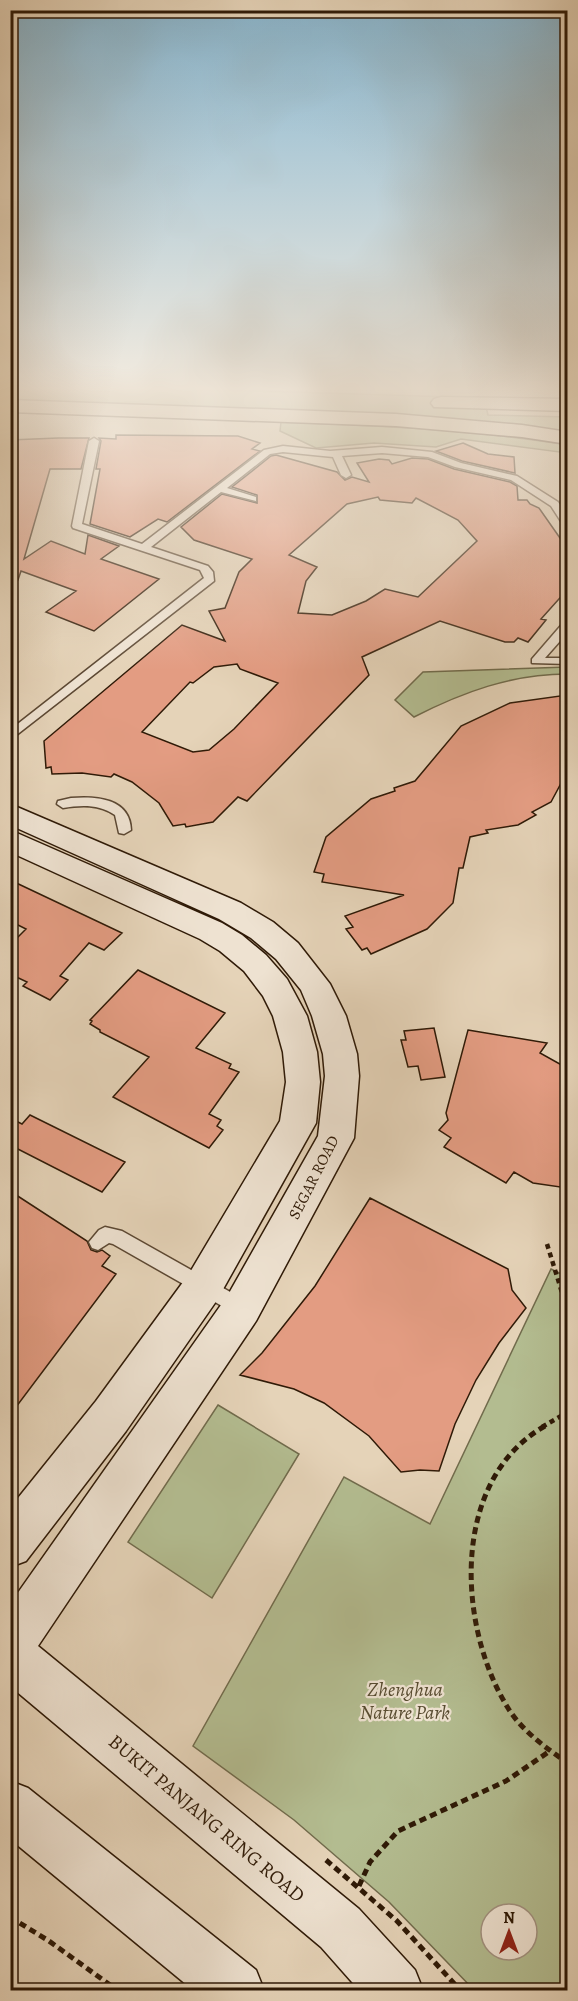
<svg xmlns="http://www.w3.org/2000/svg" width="578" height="2001" viewBox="0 0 578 2001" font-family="Alegreya,serif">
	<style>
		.green { fill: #b3bc90; stroke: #716b4c; stroke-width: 1.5; fill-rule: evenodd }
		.building { fill: #e39c82; stroke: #2f1a07; stroke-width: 1.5; fill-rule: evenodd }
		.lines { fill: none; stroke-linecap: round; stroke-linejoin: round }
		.lane-casing { stroke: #5c4833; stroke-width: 3 }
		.secondary-casing { stroke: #2f1a07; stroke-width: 3 }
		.highway-casing { stroke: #2f1a07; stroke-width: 3 }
		.path-far1 { stroke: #2f1a07; stroke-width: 4.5; stroke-dasharray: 5 4; stroke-linecap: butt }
		.path { stroke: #2f1a07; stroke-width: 5; stroke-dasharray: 7 4.5; stroke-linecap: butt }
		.lane { fill: #eee2d1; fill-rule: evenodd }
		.secondary { fill: #eee2d1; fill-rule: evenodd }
		.highway { fill: #e5d3b8; fill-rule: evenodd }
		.labels { text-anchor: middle; stroke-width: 4.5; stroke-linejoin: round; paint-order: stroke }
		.street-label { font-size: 16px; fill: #2f1a07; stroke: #eee2d1 }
		.near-park-label { font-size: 20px; font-style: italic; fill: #574b30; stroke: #eee2d1 }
		.near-street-label { font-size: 20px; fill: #2f1a07; stroke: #eee2d1 }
	</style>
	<rect width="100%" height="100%" fill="#e5d3b8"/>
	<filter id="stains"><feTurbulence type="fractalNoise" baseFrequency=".00333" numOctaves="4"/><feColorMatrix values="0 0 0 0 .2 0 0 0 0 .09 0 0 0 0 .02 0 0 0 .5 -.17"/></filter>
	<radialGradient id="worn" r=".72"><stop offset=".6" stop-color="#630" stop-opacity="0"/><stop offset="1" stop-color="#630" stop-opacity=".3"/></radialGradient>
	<path class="green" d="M 11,390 L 229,390 L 484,398 L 488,415 L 567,417 L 568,433 L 252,418 L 11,412 Z
		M 281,422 C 377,426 472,429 567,445 L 567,453 L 461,439 L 436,447 L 374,443 L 316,448 L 280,431 Z
		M 567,667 L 567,674 C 512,674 463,692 414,717 L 395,700 L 423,672 Z
		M 551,1269 L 568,1277 L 567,1990 L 474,1990 L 389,1902 L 294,1820 L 193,1746 L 344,1477 L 430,1524 ZM 491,1914 L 527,1914 L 527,1950 L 491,1950 Z
		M 218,1405 L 299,1454 L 212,1598 L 128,1542 Z"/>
	<path class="building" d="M 116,435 L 238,436 L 260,443 L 252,449 L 260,451 L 167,522 L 158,519 L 130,537 L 90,524 L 100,469 L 96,469 L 101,441 L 99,438 L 116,439 Z
		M 58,438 L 89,438 L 81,469 L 50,469 L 24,559 L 51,541 L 85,554 L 88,535 L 119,546 L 101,559 L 159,579 L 94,631 L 46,612 L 76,591 L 21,571 L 18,580 L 10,579 L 10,440 Z
		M 463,443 L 488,454 L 514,457 L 515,473 L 462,461 L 436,451 Z
		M 276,455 L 337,472 L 345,480 L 352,477 L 369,482 L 357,463 L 379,459 L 389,460 L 392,464 L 412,458 L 428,459 L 454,469 L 510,482 L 517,486 L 518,500 L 527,500 L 530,504 L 539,508 L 560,538 L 567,540 L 567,590 L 541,619 L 546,620 L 528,642 L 518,638 L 514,642 L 505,642 L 440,621 L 362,657 L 369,675 L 247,801 L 238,797 L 213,822 L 186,827 L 185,824 L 173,826 L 159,803 L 132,782 L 114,774 L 111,777 L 82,773 L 52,774 L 51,767 L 46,768 L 44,741 L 182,625 L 225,641 L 209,611 L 225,608 L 239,572 L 252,559 L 194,540 L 181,527 L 222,494 L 257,503 L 257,495 L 232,487 L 271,456 ZM 378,497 L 380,500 L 412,503 L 416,498 L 458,520 L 477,541 L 418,597 L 385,589 L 366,601 L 332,615 L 298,613 L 306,581 L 317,567 L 289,555 L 347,504 ZM 237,664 L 240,669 L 278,683 L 234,729 L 209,750 L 193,752 L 142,732 L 190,682 L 193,683 L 214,667 Z
		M 567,695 L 567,772 L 551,802 L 532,812 L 536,815 L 518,825 L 486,830 L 488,833 L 470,837 L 463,868 L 459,868 L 453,903 L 427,929 L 371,954 L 367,948 L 362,950 L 346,929 L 353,927 L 345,916 L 404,895 L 322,882 L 324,874 L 314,872 L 326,837 L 371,799 L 395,791 L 394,788 L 415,781 L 461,726 L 510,703 Z
		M 10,880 L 122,933 L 104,950 L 89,943 L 60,976 L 68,980 L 50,1000 L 23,986 L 27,982 L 10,974 L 10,945 L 26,929 L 10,921 Z
		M 138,970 L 225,1013 L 196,1048 L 231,1064 L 229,1068 L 239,1072 L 209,1114 L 221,1120 L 217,1126 L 223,1130 L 209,1148 L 113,1097 L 149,1057 L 100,1032 L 100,1030 L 90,1024 L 92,1021 L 90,1020 Z
		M 434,1028 L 445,1077 L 421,1080 L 418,1066 L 408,1067 L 401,1040 L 406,1040 L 404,1031 Z
		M 468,1030 L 547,1043 L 540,1053 L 567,1068 L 567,1188 L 533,1183 L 514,1172 L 506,1183 L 444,1147 L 451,1138 L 439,1130 L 448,1120 L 446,1113 Z
		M 30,1115 L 125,1162 L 102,1192 L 10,1145 L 10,1118 L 22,1124 Z
		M 10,1191 L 87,1241 L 91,1250 L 97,1252 L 102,1250 L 110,1256 L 102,1266 L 116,1274 L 10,1415 Z
		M 370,1198 L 508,1269 L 512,1290 L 526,1308 L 499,1343 L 476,1380 L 455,1424 L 439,1471 L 420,1470 L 401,1472 L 369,1436 L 324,1403 L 294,1389 L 240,1375 L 262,1353 L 315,1286 Z"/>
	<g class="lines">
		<g class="lane-casing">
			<path id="lane" d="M 94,438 L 99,441 L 82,524 L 142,544 L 264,450 L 283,446 L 330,451 L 382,447 L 432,452 L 461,463 L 517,476 L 558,502 L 568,516 L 568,527 L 564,526 L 551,506 L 511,480 L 455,467 L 428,457 L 382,453 L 342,456 L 351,475 L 346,478 L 341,475 L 333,457 L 283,452 L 270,454 L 227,488 L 256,497 L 256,501 L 221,492 L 151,547 L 208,566 L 213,572 L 214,581 L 10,740 L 10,730 L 204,578 L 200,570 L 73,528 L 72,526 L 89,441 Z
				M 568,621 L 568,632 L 545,658 L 568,658 L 568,664 L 532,663 L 532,659 L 564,622 Z
				M 71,798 C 96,796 130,798 131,830 L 124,834 L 119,833 L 115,815 C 99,804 81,805 63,808 L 57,804 L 58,801 Z
				M 105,1227 L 122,1231 L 248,1302 L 251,1308 L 248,1314 L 242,1316 L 236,1314 L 113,1244 L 109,1243 L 98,1250 L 92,1248 L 89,1242 L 99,1230 Z"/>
		</g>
		<g class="secondary-casing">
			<path id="secondary" d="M 10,804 L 241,903 L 273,922 L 298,943 L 330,984 L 346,1016 L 357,1054 L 359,1076 L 354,1138 L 256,1321 L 38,1646 L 359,1909 L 415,1970 L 423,1990 L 359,1990 L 321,1947 L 10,1686 L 10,1604 L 228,1295 L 318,1136 L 325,1076 L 323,1054 L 312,1016 L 301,990 L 276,959 L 251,938 L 219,919 L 10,825 Z
				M 10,830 L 222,923 L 242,935 L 266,955 L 287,979 L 307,1016 L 317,1052 L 320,1082 L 316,1123 L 217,1300 L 126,1431 L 26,1561 L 10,1567 L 10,1508 L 96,1401 L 189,1274 L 280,1121 L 286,1082 L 283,1052 L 273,1016 L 263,996 L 244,971 L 220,951 L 200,939 L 10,852 Z
				M 10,1781 L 28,1788 L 256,1970 L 264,1990 L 193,1990 L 10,1839 Z"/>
		</g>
		<g class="highway-casing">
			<path id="highway" d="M 441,397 L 568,399 L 568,411 L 434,407 L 431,403 L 434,399 Z
				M 10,400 L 396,414 L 522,425 L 568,432 L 568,444 L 522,437 L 396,426 L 10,412 Z"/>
		</g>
		<path class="path-far1" d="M 547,1244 L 568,1312
			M 542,1427 L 568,1412"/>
		<path class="path" d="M 545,1426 C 450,1480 457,1626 508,1708 C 522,1731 546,1748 568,1763
			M 326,1860 L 397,1921 L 460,1990
			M 359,1886 L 370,1862 L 398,1831 L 506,1781 L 550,1751
			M 10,1917 L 49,1941 L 117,1990"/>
		<use href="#lane" class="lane"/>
		<use href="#secondary" class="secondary"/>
		<use href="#highway" class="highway"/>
	</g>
	<linearGradient id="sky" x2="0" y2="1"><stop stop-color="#87b6d0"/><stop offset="0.58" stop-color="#f3ebdf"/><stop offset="1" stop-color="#f3ebdf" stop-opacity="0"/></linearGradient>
	<rect width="578" height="670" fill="url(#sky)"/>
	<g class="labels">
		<g class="street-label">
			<text transform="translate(313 1177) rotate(-63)" y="6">SEGAR ROAD</text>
		</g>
		<g class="near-park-label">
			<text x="405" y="1696">Zhenghua<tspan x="405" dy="23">Nature Park</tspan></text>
		</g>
		<g class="near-street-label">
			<text transform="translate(207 1818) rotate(40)" y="7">BUKIT PANJANG RING ROAD</text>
		</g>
	</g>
	<rect width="578" height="2001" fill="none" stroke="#e5d3b8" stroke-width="36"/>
	<rect x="12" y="12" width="554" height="1977" fill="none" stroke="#2f1a07" stroke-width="3"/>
	<rect x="18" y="18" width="542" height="1965" fill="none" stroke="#2f1a07" stroke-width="1.5"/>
	<g transform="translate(509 1932)"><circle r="28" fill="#eee2d1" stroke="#a29280" stroke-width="1.5"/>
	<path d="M0-4.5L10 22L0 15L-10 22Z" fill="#8f2418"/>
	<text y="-9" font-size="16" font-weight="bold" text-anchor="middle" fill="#2f1a07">N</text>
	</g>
	<rect width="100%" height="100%" filter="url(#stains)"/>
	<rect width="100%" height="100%" fill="url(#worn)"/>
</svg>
